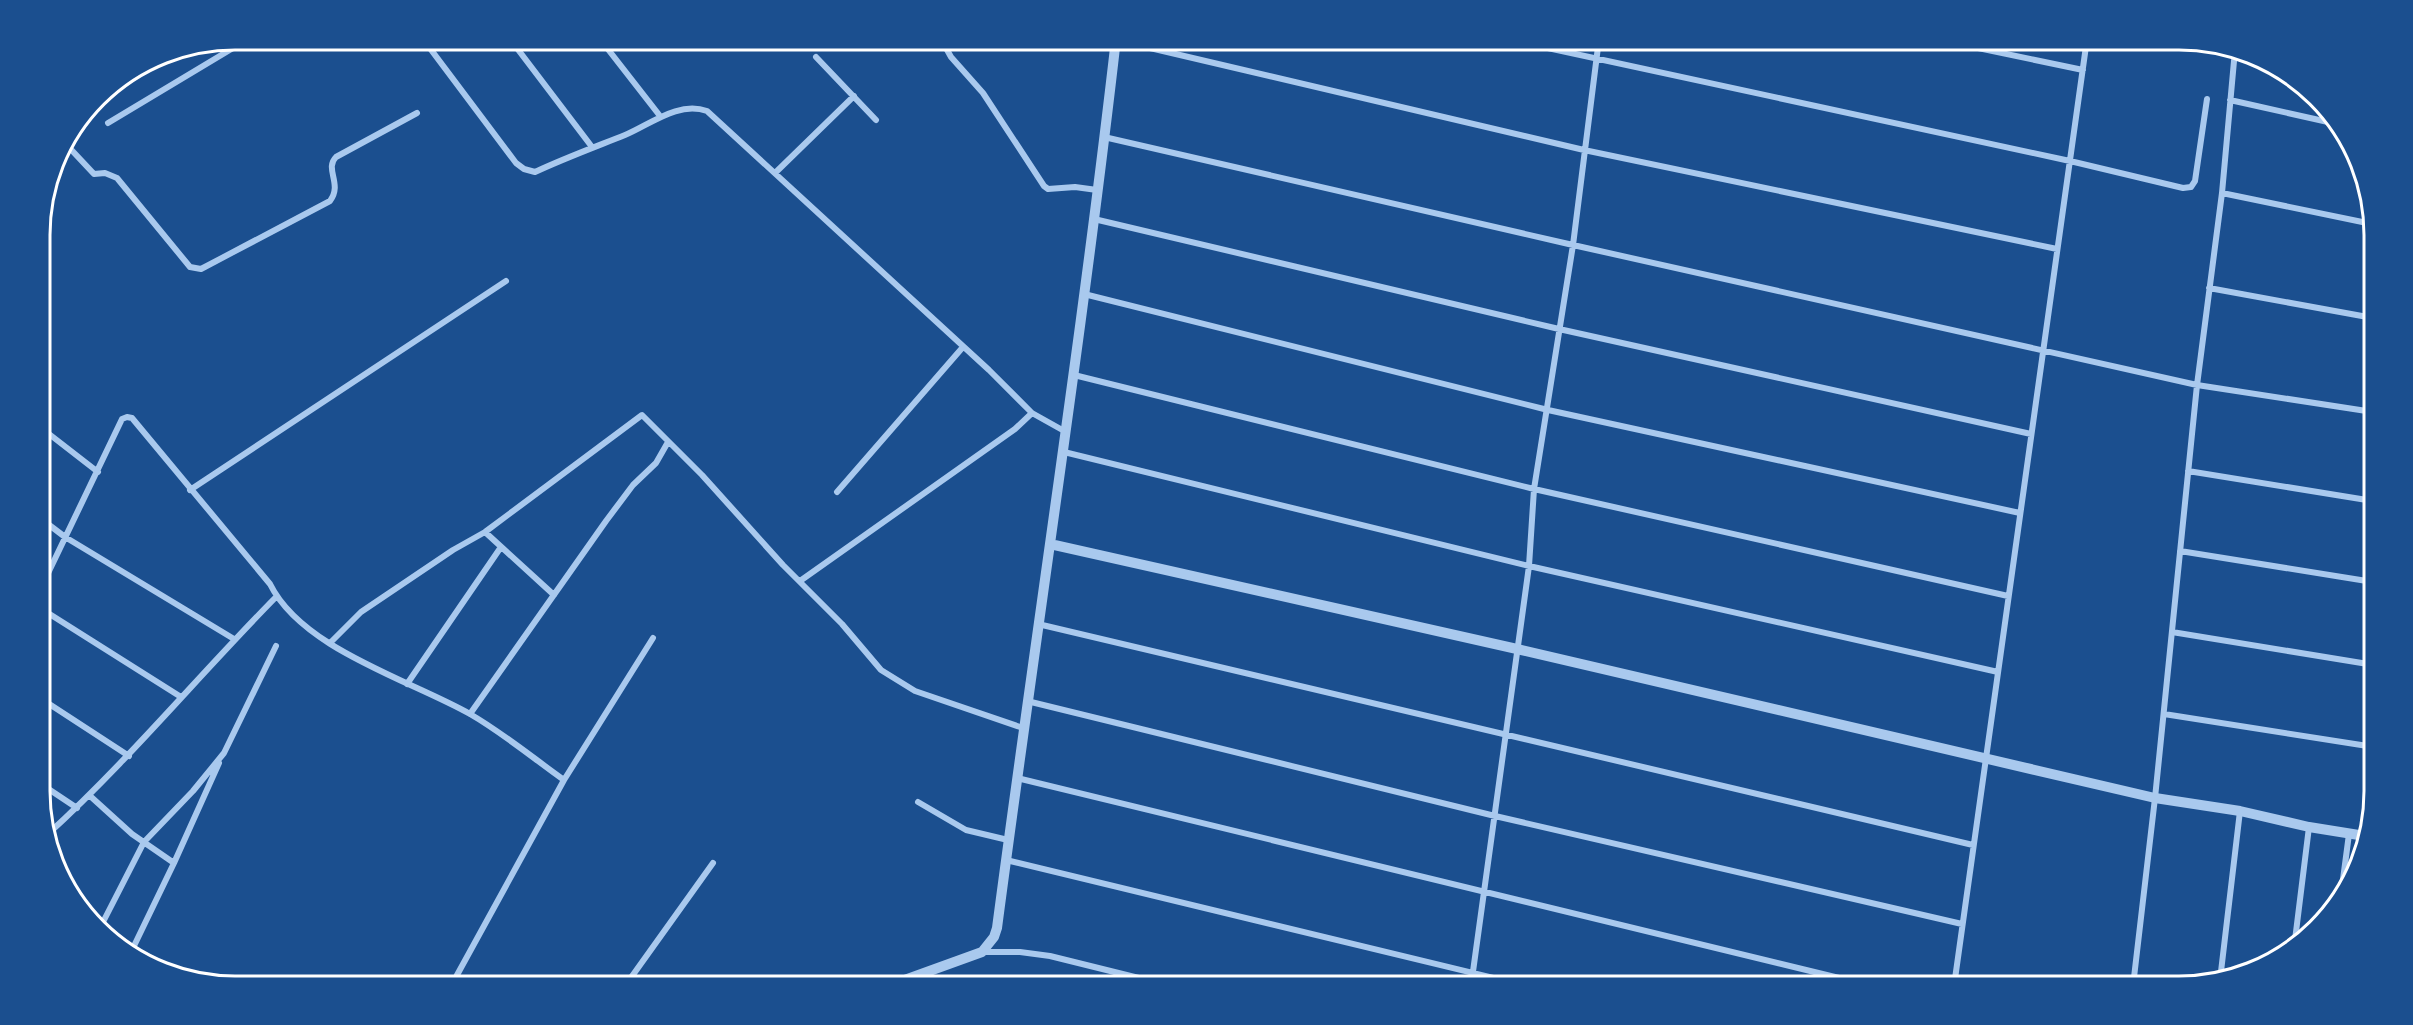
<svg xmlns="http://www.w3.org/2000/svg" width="2413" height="1025" viewBox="0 0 2413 1025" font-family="'Public Sans',sans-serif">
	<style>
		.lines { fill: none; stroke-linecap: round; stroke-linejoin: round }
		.minor { stroke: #a9c9ee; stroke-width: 6 }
		.tertiary { stroke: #a9c9ee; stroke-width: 10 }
		.rim { fill: none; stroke: #fff; stroke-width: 3 }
	</style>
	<rect width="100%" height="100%" fill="#1b4f8f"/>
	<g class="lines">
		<path class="minor" d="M 423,39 L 516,163 L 524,169 L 535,172 C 565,158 595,147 625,135 C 651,124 678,101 707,111 L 989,370 L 1032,413 L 1066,432
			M 510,39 L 592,147
			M 600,39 L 660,116
			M 941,39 L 951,57 L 983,93 L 1044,186 L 1048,189 L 1075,187 L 1097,190
			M 1506,39 L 2070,161 L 2183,188 L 2191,187 L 2195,181 L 2207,99
			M 1935,39 L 2083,70
			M 1116,40 L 1584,150 L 2057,249
			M 816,57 L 876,120
			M 2230,100 L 2337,124
			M 108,123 L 248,39
			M 1104,137 L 1573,245 L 2197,385 L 2373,412
			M 64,142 L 94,174 L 105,173 L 117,178 L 190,267 L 201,269 L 330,201 C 343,184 324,169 336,157 L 417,113
			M 775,173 L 854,96
			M 2222,193 L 2372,224
			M 1094,219 L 1559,329 L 2031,434
			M 2209,288 L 2373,318
			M 1084,294 L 1548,410 L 2020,513
			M 1074,375 L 1534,489 L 2008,596
			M 40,427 L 98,472
			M 1064,452 L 1529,566 L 1998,672
			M 2188,471 L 2373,501
			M 190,490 L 506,281
			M 837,492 L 963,347
			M 40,518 L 65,537 L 234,639
			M 485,532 L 554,595
			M 2180,551 L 2373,582
			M 800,581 L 1015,429 L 1032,413
			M 40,590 L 122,419 L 127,417 L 132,418 L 270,584 C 302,649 410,680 470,714 C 503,733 533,758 564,780
			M 40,608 L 181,697
			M 1038,624 L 1973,845
			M 2172,632 L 2374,665
			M 330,643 L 361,612 L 453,550 L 485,532 L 642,415 L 702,475 L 783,565 L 842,624 L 881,670 L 915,691 L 1023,728
			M 407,684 L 501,547
			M 40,698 L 129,756
			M 1027,701 L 1495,816 L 1962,924
			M 470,714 L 606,521 L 633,485 L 656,463 L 668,442
			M 2164,714 L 2374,747
			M 1017,778 L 1872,986
			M 41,784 L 77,808
			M 89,795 L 132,834 L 174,863 L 219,763
			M 918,802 L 966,830 L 1008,840
			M 48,834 C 129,760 199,675 276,597
			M 1006,860 L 1527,986
			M 2342,887 L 2349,834
			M 101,926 L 144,842 L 193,791 L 224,753 L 276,646
			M 133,948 L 174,863
			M 2294,948 L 2309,827
			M 982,952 L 1020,952 L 1050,956 L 1171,986
			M 2220,980 L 2240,811
			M 451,986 L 564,780 L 653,638
			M 625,986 L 713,863
			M 1471,986 L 1529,566 L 1534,489 L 1573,245 L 1599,39
			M 1954,986 L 2087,39
			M 2133,986 L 2155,798 L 2197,385 L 2222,193 L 2235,50"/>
		<path class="tertiary" d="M 1050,544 L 1517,649 L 2155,798 L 2240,811 L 2309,827 L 2365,836
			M 888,986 L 982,952 L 994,937 L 997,928 C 1036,632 1082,336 1116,39"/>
	</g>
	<path d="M0 0H2413V1025H0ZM235 50H2179A185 185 0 0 1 2364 235V791A185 185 0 0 1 2179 976H235A185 185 0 0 1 50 791V235A185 185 0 0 1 235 50Z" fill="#1b4f8f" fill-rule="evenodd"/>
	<path class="rim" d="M235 50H2179A185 185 0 0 1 2364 235V791A185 185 0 0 1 2179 976H235A185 185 0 0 1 50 791V235A185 185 0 0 1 235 50Z"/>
</svg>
